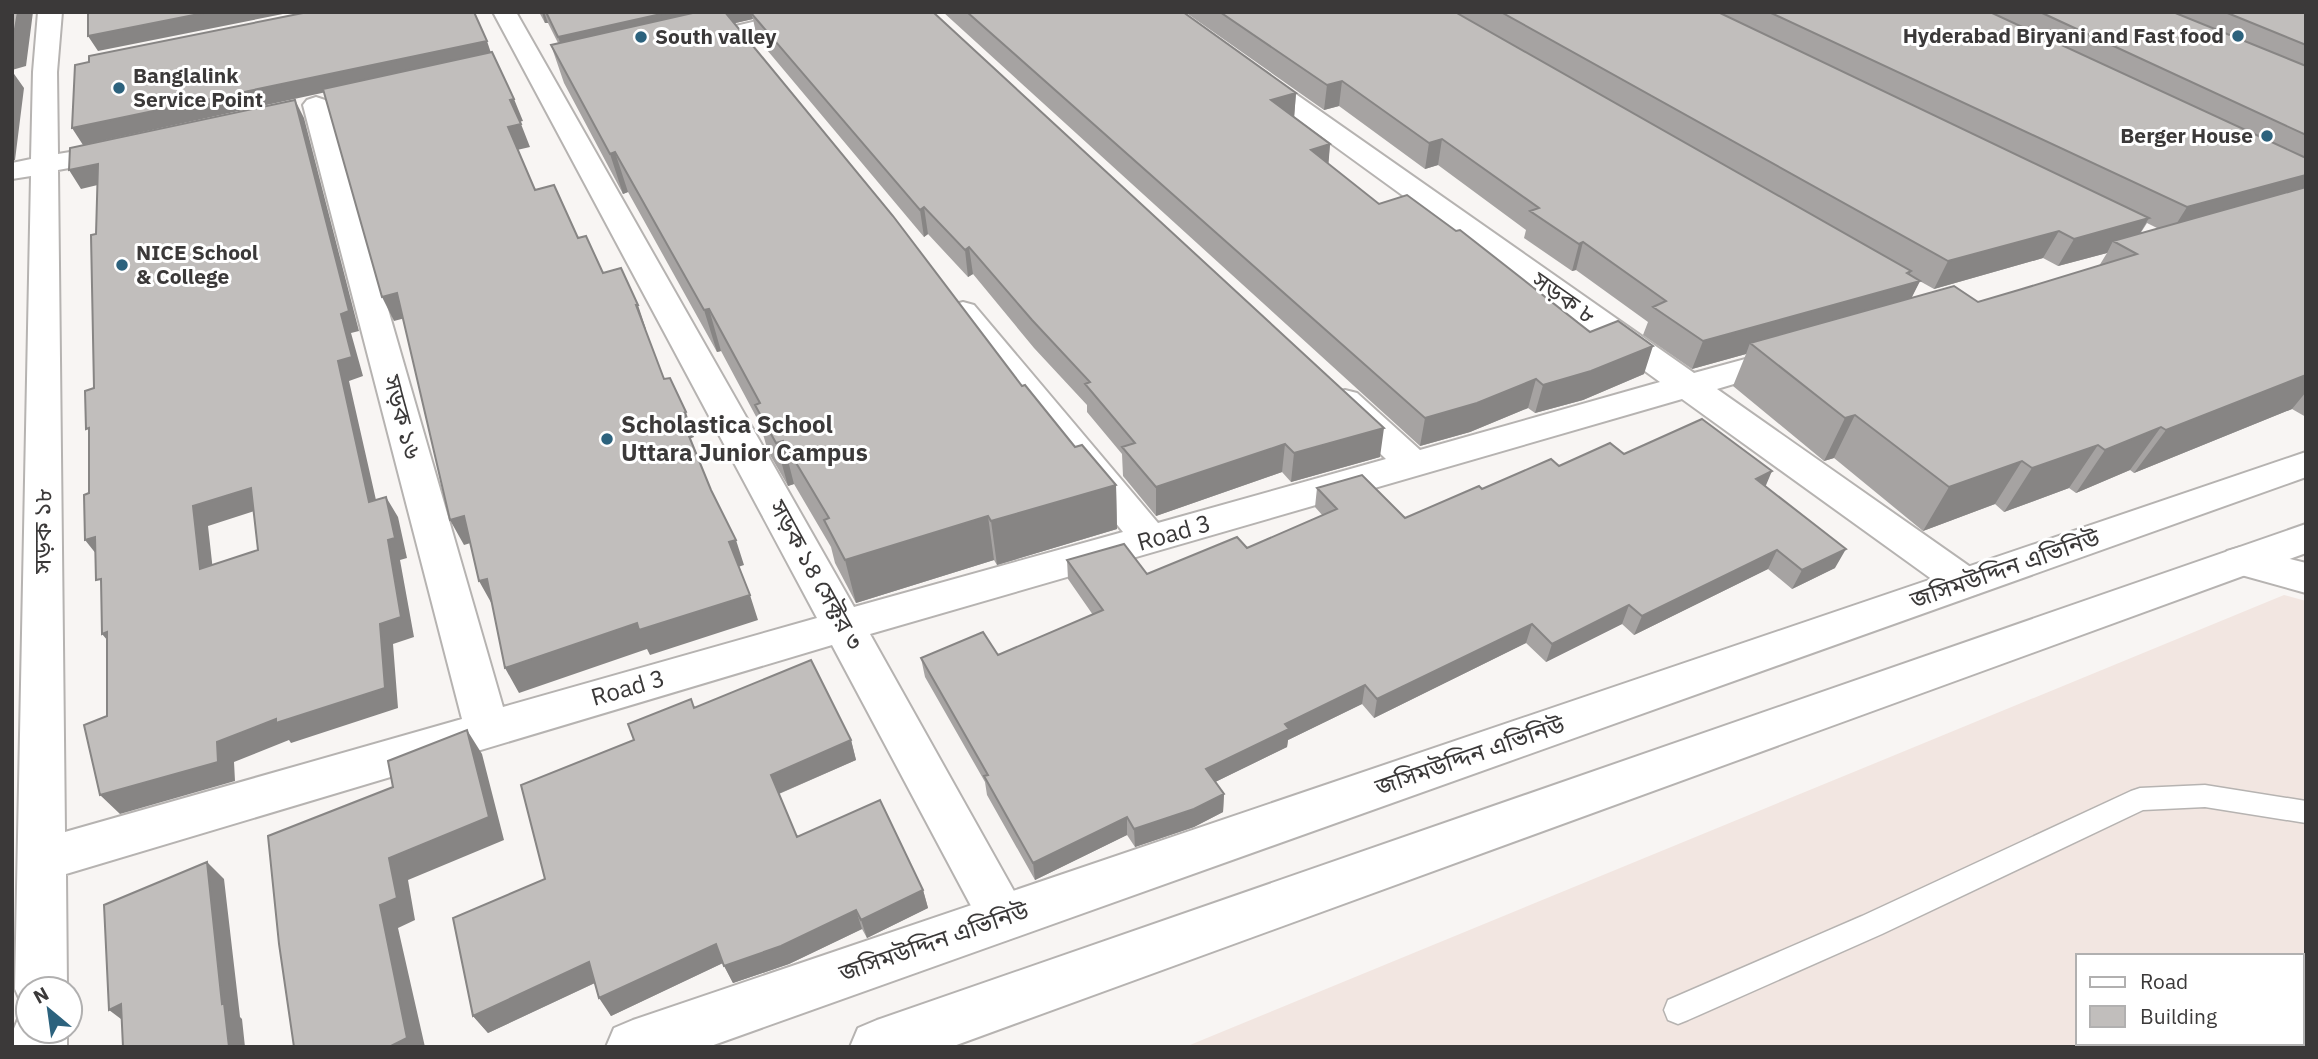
<svg xmlns="http://www.w3.org/2000/svg" width="2318" height="1059" viewBox="0 0 2318 1059" font-family="'IBM Plex Sans','Noto Sans Bengali',sans-serif">
	<style>
		.built { fill: #f2e6e1; fill-rule: evenodd }
		.lines { fill: none; stroke-linecap: round; stroke-linejoin: round }
		.lane-casing { stroke: #b6b3b1; stroke-width: 3 }
		.street-casing { stroke: #b6b3b1; stroke-width: 4 }
		.secondary-casing { stroke: #b6b3b1; stroke-width: 4 }
		.lane { fill: #fff; fill-rule: evenodd }
		.street { fill: #fff; fill-rule: evenodd }
		.secondary { fill: #fff; fill-rule: evenodd }
		.wall { fill: #a6a3a2; fill-rule: evenodd }
		.shaded-wall { fill: #878584 }
		.building { fill: #c1bebc; stroke: #878584; stroke-width: 2; fill-rule: evenodd }
		.poi-dot { fill: #2c627d; stroke: #fff; stroke-width: 2.5 }
		.labels { text-anchor: middle; stroke-width: 6; stroke-linejoin: round; paint-order: stroke }
		.far-poi-label { font-size: 21px; font-weight: bold; fill: #3b3939; stroke: #fff; text-anchor: start }
		.street-label { font-size: 24px; fill: #3b3939; stroke: #fff }
		.poi-label { font-size: 24px; font-weight: bold; fill: #3b3939; stroke: #fff; text-anchor: start }
	</style>
	<rect width="100%" height="100%" fill="#f8f5f3"/>
	<path class="built" d="M 2284,595 L 2306,601 L 2306,1047 L 1185,1047 ZM 2078,956 L 2302,956 L 2302,1043 L 2078,1043 Z"/>
	<g class="lines">
		<g class="lane-casing">
			<path id="lane" d="M 2205,785 L 2306,801 L 2306,823 L 2205,807 L 2143,810 L 1882,934 L 1688,1020 L 1678,1024 L 1668,1020 L 1664,1010 L 1668,1000 L 1862,916 L 2131,791 L 2140,788 Z"/>
		</g>
		<g class="street-casing">
			<path id="street" d="M 38,12 L 62,12 L 57,72 L 58,154 L 70,152 L 80,154 L 84,160 L 80,166 L 58,170 L 65,832 L 462,719 L 303,105 L 307,100 L 316,97 L 325,100 L 329,105 L 503,707 L 817,618 L 493,12 L 516,12 L 854,607 L 1123,532 L 952,319 L 947,312 L 952,305 L 963,302 L 974,305 L 1158,523 L 1386,459 L 1333,409 L 1328,401 L 1333,393 L 1345,390 L 1357,393 L 1420,450 L 1660,382 L 1245,81 L 1241,76 L 1245,71 L 1254,68 L 1263,71 L 1694,373 L 1789,347 L 1801,350 L 1806,357 L 1801,364 L 1717,389 L 1979,573 L 1985,583 L 1979,593 L 1965,598 L 1951,593 L 1682,399 L 870,634 L 1029,918 L 1022,934 L 1004,941 L 986,934 L 832,645 L 66,874 L 67,989 L 28,989 L 28,1009 L 23,1007 L 15,989 L 31,176 L 12,179 L 12,163 L 31,159 L 33,72 Z
				M 795,12 L 837,12 L 834,17 L 690,51 L 681,49 L 678,44 L 681,39 Z
				M 2241,547 L 2306,563 L 2306,593 L 2227,571 L 2221,561 L 2227,551 Z
				M 28,1010 L 28,1031 L 67,1031 L 67,1047 L 13,1047 L 13,1031 L 21,1012 Z"/>
		</g>
		<g class="secondary-casing">
			<path id="secondary" d="M 2306,452 L 2306,477 L 708,1047 L 606,1047 L 614,1028 L 633,1020 Z
				M 2306,524 L 2306,553 L 951,1047 L 850,1047 L 858,1028 L 877,1020 Z"/>
		</g>
		<use href="#lane" class="lane"/>
		<use href="#street" class="street"/>
		<use href="#secondary" class="secondary"/>
	</g>
	<path class="wall" d="M 539,12 L 933,12 L 1380,457 L 1291,482 L 1282,472 L 1156,516 L 1123,476 L 1122,454 L 1087,412 L 1087,405 L 1034,348 L 973,274 L 968,277 L 928,234 L 924,237 L 757,38 L 753,19 L 735,23 L 1022,386 L 1075,447 L 1116,485 L 1117,529 L 997,565 L 994,560 L 856,603 L 835,563 L 831,547 L 794,484 L 788,486 L 770,455 L 767,448 L 760,424 L 721,351 L 717,352 L 628,192 L 623,194 L 564,83 L 551,45 L 558,43 L 548,23 L 545,23 Z
		M 943,12 L 1183,12 L 1296,93 L 1294,117 L 1330,144 L 1328,164 L 1379,204 L 1644,374 L 1583,400 L 1535,413 L 1528,408 L 1470,432 L 1420,446 Z
		M 1185,12 L 2306,12 L 2306,417 L 2292,409 L 2134,473 L 2130,470 L 2076,493 L 2069,488 L 2004,512 L 1995,504 L 1923,531 L 1834,458 L 1824,461 L 1733,386 L 1746,354 L 1692,369 L 1643,335 L 1648,322 L 1576,270 L 1572,271 L 1524,238 L 1526,230 L 1438,165 L 1425,169 L 1339,106 L 1324,110 ZM 2147,223 L 2159,229 L 2140,234 ZM 2107,253 L 2099,266 L 2022,289 L 1978,302 L 1911,298 L 1920,281 L 1916,279 L 1934,289 L 2043,258 L 2058,266 Z
		M 1624,454 L 1766,486 L 1835,568 L 1792,589 L 1768,569 L 1634,635 L 1622,624 L 1546,662 L 1526,643 L 1374,718 L 1362,704 L 1288,740 L 1287,747 L 1215,782 L 1224,794 L 1223,812 L 1194,827 L 1135,847 L 1127,835 L 1035,880 L 987,795 L 985,782 L 925,677 L 921,658 L 998,655 L 1093,615 L 1068,579 L 1067,560 L 1147,574 L 1247,548 L 1323,516 L 1315,507 L 1317,488 L 1405,518 L 1482,489 L 1559,466 Z
		M 695,708 L 851,740 L 856,760 L 779,794 L 797,837 L 923,890 L 928,908 L 867,938 L 862,929 L 789,964 L 733,983 L 723,963 L 611,1016 L 595,983 L 488,1033 L 473,1016 L 545,879 L 634,740 Z"/>
	<path class="shaded-wall" d="M 18,12 L 33,12 L 26,66 L 12,70 L 12,46 Z
		M 209,12 L 293,12 L 98,51 L 88,36 Z
		M 542,12 L 544,12 L 548,23 L 545,23 Z
		M 670,12 L 782,12 L 751,13 L 753,19 L 567,62 L 558,37 Z
		M 487,41 L 492,56 L 83,145 L 72,128 Z
		M 12,71 L 24,88 L 15,160 L 12,161 Z
		M 1342,81 L 1339,106 L 1324,110 L 1327,85 Z
		M 1296,93 L 1294,119 L 1271,100 Z
		M 514,99 L 523,121 L 519,122 L 510,100 Z
		M 295,100 L 304,118 L 359,331 L 351,333 L 363,376 L 349,381 L 381,522 L 369,502 L 338,361 L 341,314 Z
		M 521,124 L 530,147 L 517,150 L 508,127 Z
		M 1442,139 L 1438,165 L 1425,169 L 1429,143 Z
		M 1330,144 L 1328,170 L 1311,150 Z
		M 615,152 L 628,192 L 623,194 L 610,154 Z
		M 98,164 L 110,182 L 81,189 L 69,170 Z
		M 2306,175 L 2306,196 L 2170,234 L 2187,207 Z
		M 924,207 L 928,234 L 924,237 L 920,210 Z
		M 2149,218 L 2133,245 L 2113,241 L 2107,253 L 2058,266 L 2074,239 Z
		M 2059,231 L 2043,258 L 1934,289 L 1948,261 Z
		M 1583,242 L 1576,270 L 1572,271 L 1579,244 Z
		M 969,247 L 973,274 L 968,277 L 965,250 Z
		M 1911,271 L 1905,285 L 1920,281 L 1906,309 L 1750,343 L 1746,354 L 1692,369 L 1703,341 Z
		M 397,293 L 409,317 L 394,321 L 382,297 Z
		M 636,305 L 638,305 L 646,329 L 644,330 Z
		M 709,309 L 721,351 L 717,352 L 704,310 Z
		M 1653,346 L 1644,374 L 1583,400 L 1535,413 L 1543,385 Z
		M 2306,375 L 2306,392 L 2292,409 L 2134,473 L 2166,430 Z
		M 1536,379 L 1528,408 L 1470,432 L 1420,446 L 1425,418 Z
		M 686,412 L 694,437 L 689,439 L 680,414 Z
		M 1855,415 L 1834,458 L 1824,461 L 1845,418 Z
		M 2161,427 L 2130,470 L 2076,493 L 2105,450 Z
		M 1384,428 L 1380,457 L 1291,482 L 1294,453 Z
		M 783,441 L 794,484 L 788,486 L 776,443 Z
		M 1285,444 L 1282,472 L 1156,516 L 1156,487 Z
		M 2098,445 L 2069,488 L 2004,512 L 2032,468 Z
		M 2022,461 L 1995,504 L 1923,531 L 1949,487 Z
		M 1772,471 L 1764,490 L 1756,479 Z
		M 1116,485 L 1117,529 L 997,565 L 991,521 Z
		M 251,488 L 264,508 L 208,526 L 215,589 L 200,569 L 193,506 Z
		M 386,497 L 398,517 L 407,558 L 400,560 L 414,637 L 393,644 L 398,708 L 291,743 L 289,740 L 234,762 L 235,781 L 120,814 L 100,795 L 217,742 L 380,624 L 388,540 Z
		M 464,516 L 477,541 L 464,545 L 450,520 Z
		M 988,516 L 994,560 L 856,603 L 845,560 Z
		M 95,537 L 101,560 L 85,540 Z
		M 736,540 L 744,565 L 738,567 L 729,542 Z
		M 1846,549 L 1835,568 L 1792,589 L 1802,570 Z
		M 1777,550 L 1768,569 L 1634,635 L 1642,616 Z
		M 487,579 L 493,606 L 479,581 Z
		M 750,595 L 758,620 L 650,655 L 647,649 L 519,693 L 505,668 L 637,623 Z
		M 1629,605 L 1622,624 L 1546,662 L 1552,644 Z
		M 1532,624 L 1526,643 L 1374,718 L 1377,699 Z
		M 107,632 L 119,654 L 102,634 Z
		M 1365,685 L 1362,704 L 1288,740 L 1287,747 L 1205,787 L 1206,769 L 1285,724 Z
		M 467,730 L 482,754 L 504,840 L 408,880 L 415,920 L 398,928 L 425,1047 L 389,1047 L 380,905 L 389,858 Z
		M 851,740 L 856,760 L 778,794 L 771,775 Z
		M 1224,794 L 1223,812 L 1194,827 L 1135,847 L 1134,829 Z
		M 1127,817 L 1127,835 L 1035,880 L 1033,863 Z
		M 207,862 L 224,879 L 240,1017 L 242,1019 L 245,1047 L 229,1047 L 222,1004 Z
		M 923,890 L 928,908 L 867,938 L 861,920 Z
		M 856,910 L 862,929 L 789,964 L 733,983 L 724,966 Z
		M 716,944 L 725,962 L 611,1016 L 599,998 Z
		M 589,962 L 601,980 L 488,1033 L 473,1016 Z
		M 121,1004 L 129,1025 L 109,1010 Z"/>
	<path class="building" d="M 12,12 L 18,12 L 12,46 Z
		M 88,12 L 209,12 L 88,36 Z
		M 308,12 L 474,12 L 487,41 L 72,128 L 75,65 L 89,62 L 89,56 Z
		M 546,12 L 670,12 L 558,37 Z
		M 697,12 L 725,12 L 893,216 L 1022,386 L 1025,385 L 1075,447 L 1082,445 L 1116,485 L 991,521 L 988,516 L 845,560 L 824,520 L 829,518 L 783,441 L 776,443 L 755,405 L 760,403 L 709,309 L 704,310 L 615,152 L 610,154 L 551,45 Z
		M 756,12 L 933,12 L 1384,428 L 1294,453 L 1285,444 L 1156,487 L 1122,447 L 1135,443 L 1085,384 L 1090,382 L 1032,320 L 969,247 L 965,250 L 924,207 L 920,210 L 751,13 Z
		M 967,12 L 1183,12 L 1296,93 L 1271,100 L 1330,144 L 1311,150 L 1379,204 L 1407,195 L 1456,231 L 1460,230 L 1590,332 L 1618,321 L 1653,346 L 1591,371 L 1543,385 L 1536,379 L 1477,403 L 1425,418 Z
		M 1220,12 L 1455,12 L 1911,271 L 1907,273 L 1920,281 L 1703,341 L 1653,307 L 1666,301 L 1583,242 L 1579,244 L 1530,211 L 1539,208 L 1442,139 L 1429,143 L 1342,81 L 1327,85 Z
		M 1501,12 L 1718,12 L 2149,218 L 2074,239 L 2059,231 L 1948,261 Z
		M 1769,12 L 1990,12 L 2306,158 L 2306,175 L 2187,207 Z
		M 2040,12 L 2173,12 L 2306,66 L 2306,135 Z
		M 2225,12 L 2306,12 L 2306,45 Z
		M 492,52 L 514,99 L 510,100 L 521,124 L 508,127 L 535,190 L 554,185 L 578,238 L 586,236 L 603,273 L 621,268 L 638,305 L 636,305 L 664,379 L 670,378 L 686,412 L 680,414 L 711,490 L 736,540 L 729,542 L 750,595 L 639,630 L 637,623 L 505,668 L 487,579 L 479,581 L 464,516 L 450,520 L 397,293 L 382,297 L 323,89 Z
		M 295,100 L 349,311 L 341,314 L 352,357 L 338,361 L 369,502 L 386,497 L 395,538 L 388,540 L 401,617 L 380,624 L 385,688 L 276,723 L 276,719 L 217,742 L 218,762 L 100,795 L 84,725 L 107,716 L 107,632 L 102,634 L 101,579 L 96,580 L 95,537 L 85,540 L 84,495 L 89,493 L 89,428 L 86,429 L 85,391 L 94,388 L 91,235 L 96,234 L 98,164 L 69,170 L 70,148 ZM 251,488 L 258,550 L 200,569 L 193,506 Z
		M 2306,187 L 2306,375 L 2166,430 L 2161,427 L 2105,450 L 2098,445 L 2032,468 L 2022,461 L 1949,487 L 1855,415 L 1845,418 L 1750,343 L 1954,286 L 1978,302 L 2022,289 L 2137,254 L 2113,241 Z
		M 1702,419 L 1772,471 L 1756,479 L 1846,549 L 1802,570 L 1777,550 L 1642,616 L 1629,605 L 1552,644 L 1532,624 L 1377,699 L 1365,685 L 1285,724 L 1289,729 L 1206,769 L 1224,794 L 1194,809 L 1134,829 L 1127,817 L 1033,863 L 984,776 L 988,775 L 921,658 L 983,632 L 998,655 L 1103,610 L 1067,560 L 1124,544 L 1147,574 L 1237,537 L 1247,548 L 1337,509 L 1317,488 L 1362,475 L 1405,518 L 1479,486 L 1482,489 L 1551,459 L 1559,466 L 1610,443 L 1624,454 Z
		M 811,660 L 851,740 L 771,775 L 797,837 L 880,800 L 923,890 L 861,920 L 856,910 L 781,946 L 724,966 L 716,944 L 599,998 L 589,962 L 473,1016 L 453,918 L 545,879 L 521,785 L 634,740 L 628,724 L 691,699 L 694,708 Z
		M 467,730 L 489,817 L 389,858 L 397,898 L 380,905 L 407,1038 L 389,1047 L 294,1047 L 279,944 L 268,836 L 393,787 L 388,761 Z
		M 207,862 L 222,1004 L 224,1003 L 229,1047 L 123,1047 L 121,1004 L 109,1010 L 104,905 Z"/>
	<g class="poi-dot">
		<circle cx="2238" cy="36" r="7"/>
		<circle cx="641" cy="37" r="7"/>
		<circle cx="119" cy="88" r="7"/>
		<circle cx="2267" cy="136" r="7"/>
		<circle cx="122" cy="265" r="7"/>
		<circle cx="607" cy="439" r="7"/>
	</g>
	<g class="labels">
		<g class="far-poi-label">
			<text x="2224" y="43" text-anchor="end">Hyderabad Biryani and Fast food</text>
			<text x="655" y="44">South valley</text>
			<text x="133" y="83">Banglalink<tspan x="133" dy="24">Service Point</tspan></text>
			<text x="2253" y="143" text-anchor="end">Berger House</text>
			<text x="136" y="260">NICE School<tspan x="136" dy="24">&amp; College</tspan></text>
		</g>
		<g class="street-label">
			<text transform="translate(1564 298) rotate(35)" y="8">সড়ক ৮</text>
			<text transform="translate(402 417) rotate(75)" y="8">সড়ক ১৬</text>
			<text transform="translate(43 531) rotate(-90)" y="8">সড়ক ১৮</text>
			<text transform="translate(1174 533) rotate(-16)" y="8">Road 3</text>
			<text transform="translate(2005 569) rotate(-19)" y="8">জসিমউদ্দিন এভিনিউ</text>
			<text transform="translate(816 575) rotate(61)" y="8">সড়ক ১৪ সেক্টর ৩</text>
			<text transform="translate(628 688) rotate(-16)" y="8">Road 3</text>
			<text transform="translate(1470 756) rotate(-19)" y="8">জসিমউদ্দিন এভিনিউ</text>
			<text transform="translate(934 942) rotate(-19)" y="8">জসিমউদ্দিন এভিনিউ</text>
		</g>
		<g class="poi-label">
			<text x="621" y="433">Scholastica School<tspan x="621" dy="28">Uttara Junior Campus</tspan></text>
		</g>
	</g>
	<rect width="2318" height="1059" fill="none" stroke="#3b3939" stroke-width="28"/>
	<rect x="2076" y="954" width="228" height="91" fill="#ffffff" stroke="#b1b0b0" stroke-width="2"/>
	<rect x="2090" y="977" width="35" height="10" fill="#ffffff" stroke="#b1b0b0" stroke-width="2"/>
	<text x="2140" y="989" font-size="21" fill="#3b3939">Road</text>
	<rect x="2090" y="1006" width="35" height="21" fill="#c1bebc" stroke="#b1b0b0" stroke-width="2"/>
	<text x="2140" y="1024" font-size="21" fill="#3b3939">Building</text>
	<g transform="translate(49 1010) rotate(331)"><circle r="33" fill="#ffffff" stroke="#b1b0b0" stroke-width="2"/>
	<path d="M0-5L12 26L0 18L-12 26Z" fill="#2c627d"/>
	<text y="-10" font-size="19" font-weight="bold" text-anchor="middle" fill="#3b3939">N</text>
	</g>
</svg>
